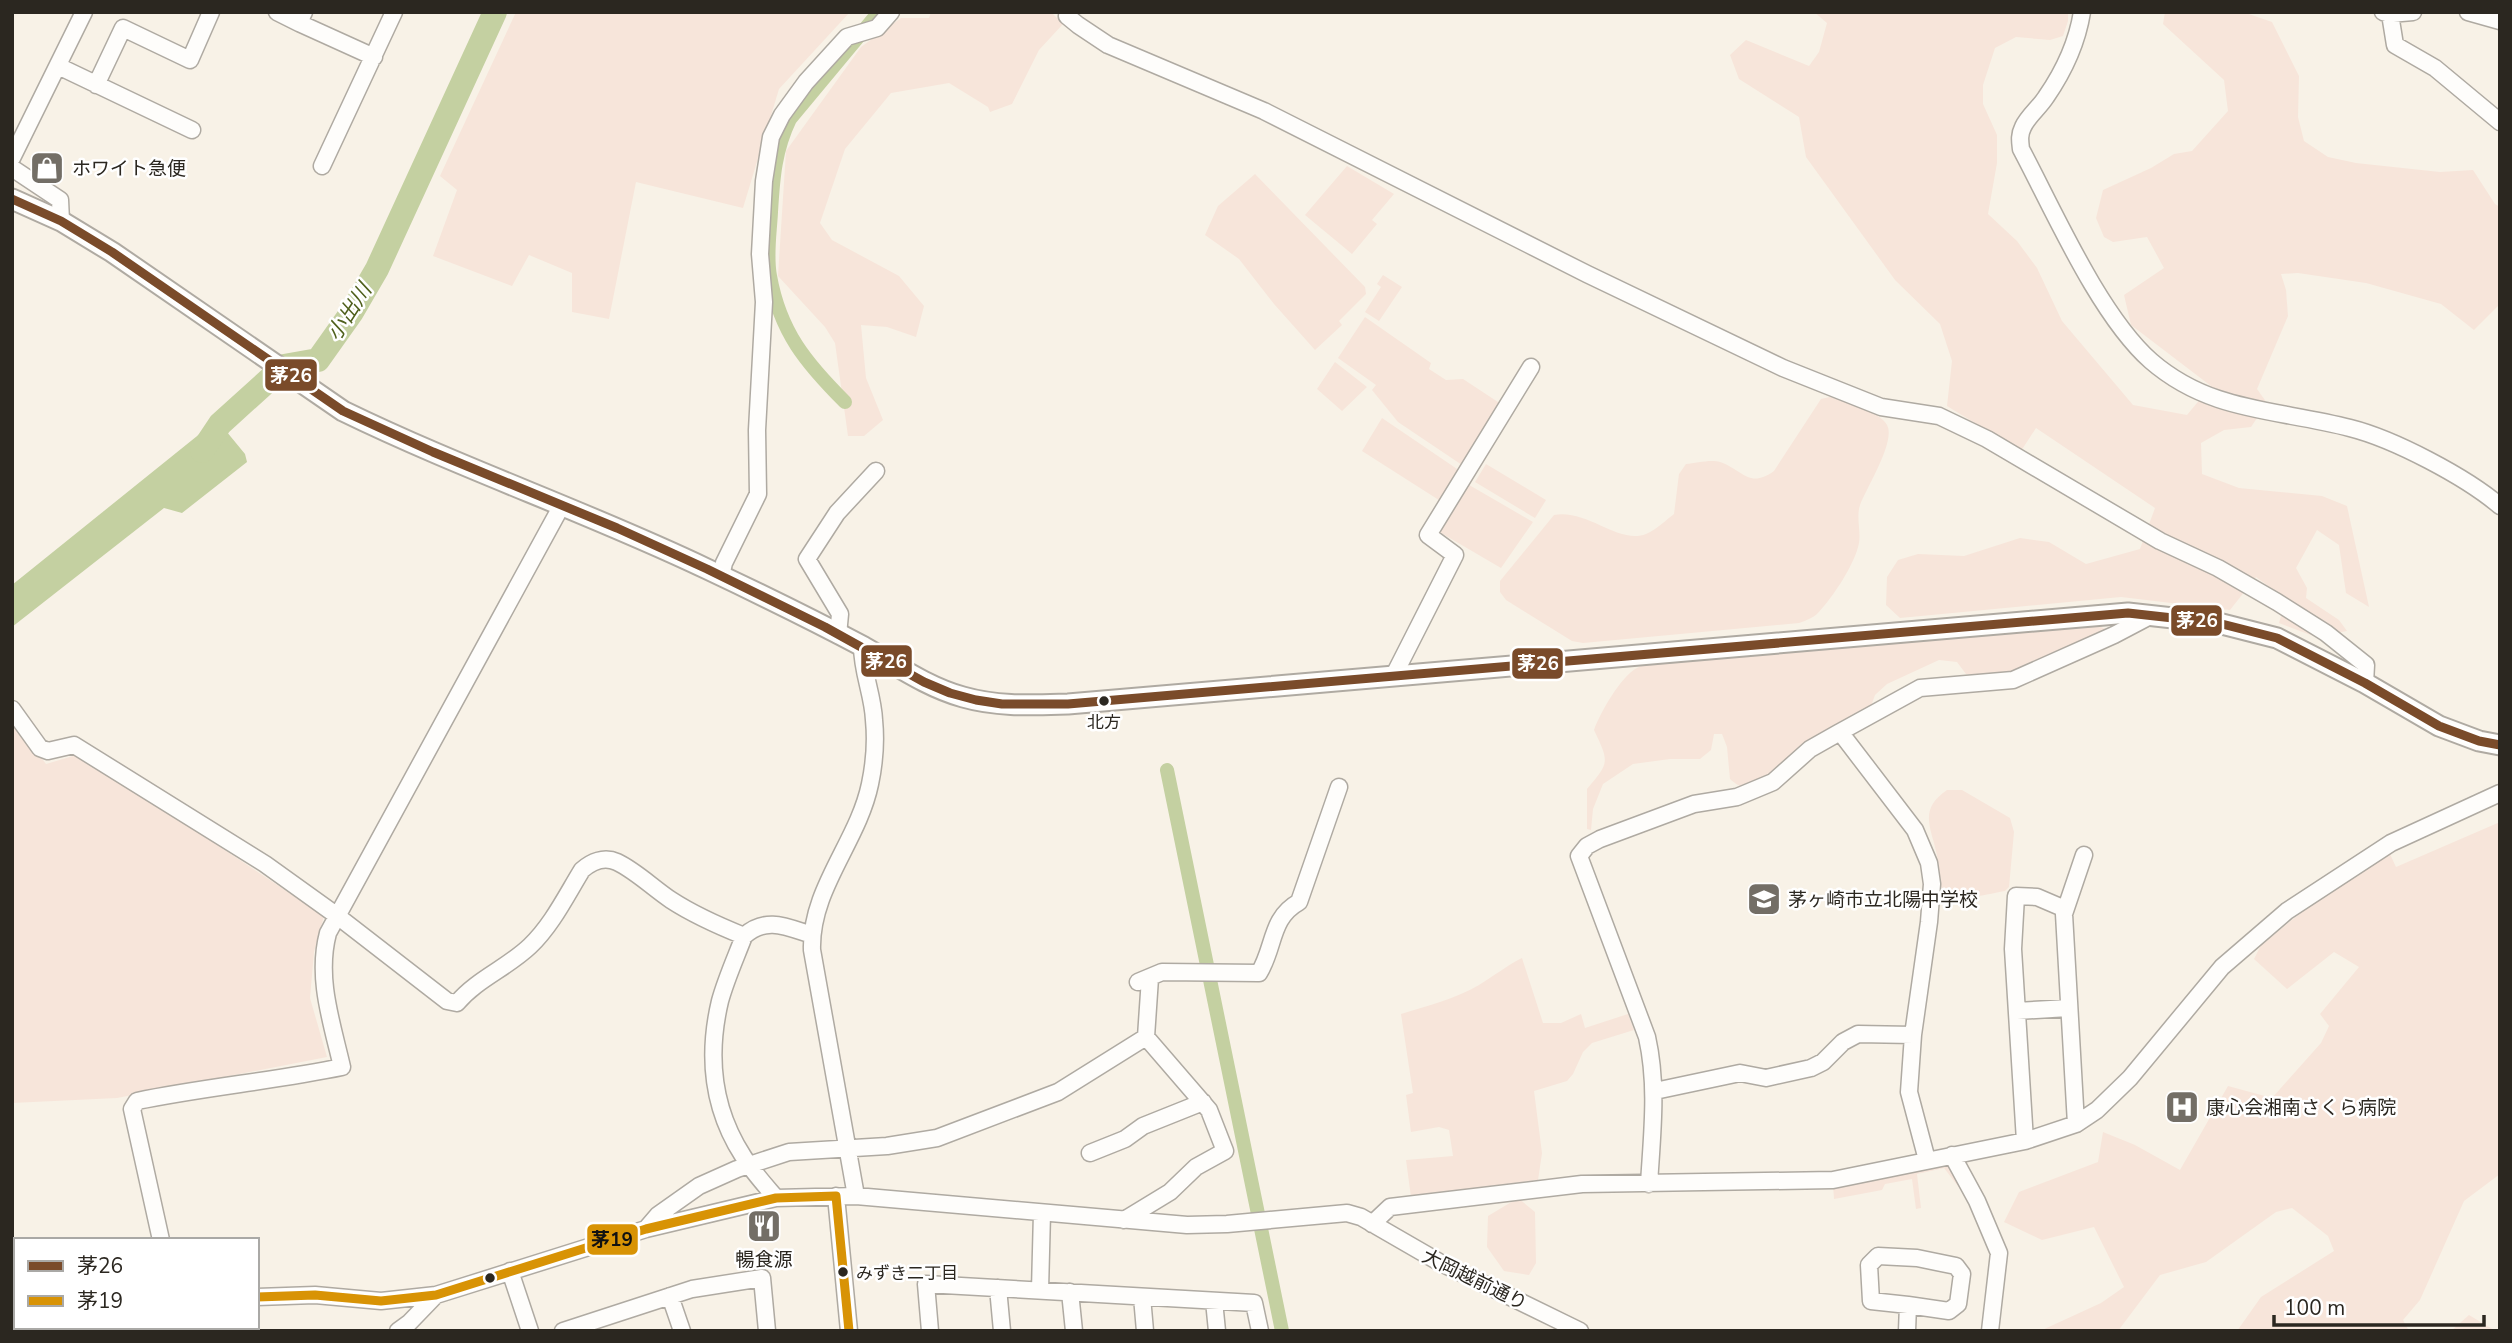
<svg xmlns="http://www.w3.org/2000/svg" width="2512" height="1343" viewBox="0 0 2512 1343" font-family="'Nunito Sans','Noto Sans JP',sans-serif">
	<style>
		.green { fill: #f7e5da }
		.water { fill: #c4d0a1 }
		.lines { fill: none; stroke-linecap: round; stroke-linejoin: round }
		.canal { stroke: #c4d0a1; stroke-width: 14 }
		.river { stroke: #c4d0a1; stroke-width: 24 }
		.minor-casing { stroke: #afaaa2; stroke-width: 19 }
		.major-casing { stroke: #afaaa2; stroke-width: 23 }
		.minor { stroke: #fefdfb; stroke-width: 16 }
		.major { stroke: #fefdfb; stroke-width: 19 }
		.bus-1-casing { stroke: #fff; stroke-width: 14 }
		.bus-2-casing { stroke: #fff; stroke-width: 14 }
		.bus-1 { stroke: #7a4b2a; stroke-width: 9 }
		.bus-2 { stroke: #d89305; stroke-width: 9 }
		.bus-dot { fill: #2b2720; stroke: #fff; stroke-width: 2.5 }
		.labels { text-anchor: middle; stroke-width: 5; stroke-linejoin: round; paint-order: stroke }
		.bus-label { font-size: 17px; fill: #2b2720; stroke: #fff }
		.poi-label { font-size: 19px; fill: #2b2720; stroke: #fff; text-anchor: start }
		.street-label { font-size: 19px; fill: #2b2720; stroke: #fff }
		.water-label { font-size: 21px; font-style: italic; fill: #4e5f1b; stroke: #fff }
		.line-badge { stroke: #fff; stroke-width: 2.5 }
		.badge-label { font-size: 19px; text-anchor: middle; font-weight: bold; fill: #fff }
		.pale-badge-label { font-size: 19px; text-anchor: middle; font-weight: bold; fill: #111 }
	</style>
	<rect width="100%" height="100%" fill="#f8f2e7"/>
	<path class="green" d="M 516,12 L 850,12 L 779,89 L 743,208 L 636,182 L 609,319 L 572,312 L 572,273 L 529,255 L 512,286 L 433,256 L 457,190 L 440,176 Z
		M 931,12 L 1051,12 L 1063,24 L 1039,50 L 1012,104 L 990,112 L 988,107 L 949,83 L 891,93 L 845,149 L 820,223 L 832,240 L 899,276 L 924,306 L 916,337 L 887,327 L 861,325 L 866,378 L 883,420 L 864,436 L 848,436 L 835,343 L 825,327 L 778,276 L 786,151 L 861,47 L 901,18 L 929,18 Z
		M 1814,12 L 2068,12 L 2068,21 L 2063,36 L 2050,40 L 2016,37 L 1995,48 L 1983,85 L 1983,104 L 1997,135 L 1997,163 L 1988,214 L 2017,241 L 2037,268 L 2062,321 L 2133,405 L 2187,415 L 2211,386 L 2131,325 L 2124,295 L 2164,268 L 2147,237 L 2113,242 L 2104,237 L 2096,218 L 2103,190 L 2151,168 L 2174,154 L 2192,151 L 2228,111 L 2224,80 L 2163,24 L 2165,12 L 2243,12 L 2272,22 L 2299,76 L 2298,117 L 2304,141 L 2328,157 L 2356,163 L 2440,172 L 2473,170 L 2495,204 L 2500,207 L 2500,304 L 2474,330 L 2441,304 L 2366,283 L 2298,273 L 2281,274 L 2286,290 L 2288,316 L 2257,389 L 2267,403 L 2251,427 L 2224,430 L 2201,443 L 2202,474 L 2239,488 L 2322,496 L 2347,506 L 2369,607 L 2346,593 L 2339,545 L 2317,530 L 2296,568 L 2307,588 L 2306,598 L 2339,620 L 2347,631 L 2316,637 L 2279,623 L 2286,599 L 2256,577 L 2230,610 L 2121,597 L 1900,618 L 1886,605 L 1887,577 L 1898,560 L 1918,554 L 1964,556 L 2020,538 L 2049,542 L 2086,564 L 2140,549 L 2155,508 L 2036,428 L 2021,451 L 1947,406 L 1952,361 L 1940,324 L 1895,280 L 1806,157 L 1799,117 L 1739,79 L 1730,55 L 1746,40 L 1809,66 L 1819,52 L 1827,23 Z
		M 1347,166 L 1394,194 L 1372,220 L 1377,224 L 1352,254 L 1305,215 Z
		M 1255,174 L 1365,287 L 1366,294 L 1339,321 L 1342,325 L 1315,350 L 1274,304 L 1239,259 L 1205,235 L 1218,206 Z
		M 1383,275 L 1402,287 L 1379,321 L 1365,312 L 1381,287 L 1377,284 Z
		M 1365,317 L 1431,363 L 1429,369 L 1446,380 L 1463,379 L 1501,404 L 1462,465 L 1398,422 L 1372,390 L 1376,385 L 1338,358 Z
		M 1335,362 L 1367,387 L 1342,411 L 1317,389 Z
		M 1830,397 C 1842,399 1882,413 1887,425 C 1896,441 1867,487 1860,505 C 1856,516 1861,531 1859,543 C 1855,564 1833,597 1818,613 C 1813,618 1807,620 1799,623 L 1583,643 L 1572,641 L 1506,600 L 1500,592 L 1500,581 L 1554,515 C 1588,509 1619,545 1646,534 C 1656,530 1666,520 1674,514 L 1679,474 L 1686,464 C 1696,463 1711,459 1720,462 C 1743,470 1749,489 1774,471 L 1821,399 Z
		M 1382,418 L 1460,471 L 1442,502 L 1362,451 Z
		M 1486,464 L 1546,500 L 1535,518 L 1475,482 Z
		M 1464,482 L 1533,522 L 1501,568 L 1436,530 Z
		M 2098,626 L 2106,629 L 2108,634 L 2007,674 L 1966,674 L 1957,662 L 1939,660 L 1887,684 L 1875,695 L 1870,709 L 1763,781 C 1748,787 1743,791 1730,779 L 1727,747 L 1722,734 L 1714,734 L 1711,750 L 1700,759 L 1670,759 L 1633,764 L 1603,784 L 1593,809 L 1591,830 L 1587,829 L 1587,789 C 1610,762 1609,762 1594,730 C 1600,713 1621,676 1637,668 C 1642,665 1648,664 1654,663 Z
		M 12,719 L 46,764 L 80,754 L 324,916 L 314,952 L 310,998 L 327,1057 L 117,1098 L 12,1103 Z
		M 1947,790 L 1962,790 L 2010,818 L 2014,832 L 2009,887 L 2005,891 C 1983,895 1960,903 1941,887 C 1940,872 1938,857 1934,843 C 1927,819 1924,806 1947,790 Z
		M 2500,822 L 2500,1174 L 2464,1201 L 2420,1300 L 2403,1320 L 2409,1331 L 2237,1331 L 2261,1297 L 2334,1251 L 2328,1236 L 2292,1208 L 2276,1212 L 2206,1262 L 2160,1275 L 2118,1331 L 2040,1331 L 2101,1303 L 2124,1287 L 2094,1227 L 2042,1240 L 2004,1222 L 2019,1192 L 2098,1162 L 2103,1132 L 2135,1145 L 2180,1170 L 2228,1086 L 2272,1098 L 2321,1043 L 2329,1026 L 2320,1014 L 2359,967 L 2334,952 L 2287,989 L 2254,959 L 2261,945 L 2313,903 L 2389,852 L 2396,867 Z
		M 1522,958 L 1543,1023 L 1561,1023 L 1581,1014 L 1585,1028 L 1628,1014 L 1634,1030 L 1592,1043 L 1583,1052 L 1573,1074 L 1567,1081 L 1534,1091 L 1542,1153 L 1538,1180 L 1411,1197 L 1406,1160 L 1453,1156 L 1449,1130 L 1439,1127 L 1411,1132 L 1406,1095 L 1413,1093 L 1401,1014 C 1427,1006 1455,999 1479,985 C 1494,976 1506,966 1522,958 Z
		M 1949,1163 L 1964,1194 L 1944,1168 L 1917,1174 L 1921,1208 L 1916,1209 L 1912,1179 L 1885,1184 L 1882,1190 L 1834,1199 L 1833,1185 Z
		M 1518,1198 L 1535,1212 L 1536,1263 L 1529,1275 L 1504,1271 L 1487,1247 L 1488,1216 Z
		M 2469,1315 L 2494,1330 L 2494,1331 L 2451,1331 Z"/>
	<path class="water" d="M 217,420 L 245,454 L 247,462 L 182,513 L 164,508 L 12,627 L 12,585 Z"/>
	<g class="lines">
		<path class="canal" d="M 845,402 C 806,363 780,332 770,276 C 766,255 770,233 771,212 C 773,178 775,150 790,119 L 879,12
			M 1167,770 L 1282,1331"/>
		<path class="river" d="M 202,451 L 220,424 L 284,366 L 318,360 L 352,312 L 377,269 L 495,12"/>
		<g class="minor-casing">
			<path id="minor" d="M 277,12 L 299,23 L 304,12
				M 1068,12 L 1067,16 L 1078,25 L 1108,45 L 1264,111 L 1587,274 L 1783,368 L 1881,407 L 1939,416 L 1987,439 L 2160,541 L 2218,568 L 2277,602 L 2326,633 L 2366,665 L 2365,683
				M 2082,12 C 2077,43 2064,71 2046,97 C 2039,108 2028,116 2023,127 C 2019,135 2020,141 2021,149 C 2054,211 2099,315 2151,361 C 2211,413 2278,409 2350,428 C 2394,439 2466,477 2500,506
				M 2383,12 L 2390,14 L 2413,12
				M 2468,12 L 2500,21
				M 2390,14 L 2395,45 L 2435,68 L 2500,122
				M 299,23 L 374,57
				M 58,66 L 192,130
				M 96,85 L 123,28 L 190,60 L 211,12
				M 12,158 L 84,12
				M 322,166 L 394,12
				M 12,168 L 60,200 L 61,221
				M 721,576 L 724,563 L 758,494 L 757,430 L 764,302 L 760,254 L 764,181 L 771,137 L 782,115 L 806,82 L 847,37 L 877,28 L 891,12
				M 838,635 L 840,614 L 807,559 L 837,513 L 876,471
				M 1394,675 L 1455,555 L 1428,535 L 1531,367
				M 12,709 L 40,748 L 48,751 L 74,745 L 265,864 L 336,915 L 447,1001 L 457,1003 C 477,979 507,968 530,946 C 552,925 566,896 582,870 C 591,862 604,856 617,862 C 636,871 653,888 671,900 C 694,915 719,926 744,936
				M 1840,732 L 1920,688 L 2013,680 L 2114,635 L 2152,615
				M 1138,982 L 1162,972 L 1259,973 C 1275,947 1270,918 1299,902 L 1339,787
				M 2017,1011 L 2069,1008
				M 1655,1091 L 1740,1073 L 1766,1078 L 1811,1068 L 1823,1062 L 1843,1042 L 1858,1034 L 1913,1035
				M 2076,1124 L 2064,914 L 2084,855
				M 2025,1141 L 2013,949 L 2016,896 L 2037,897 L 2065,909
				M 1090,1153 L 1125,1139 L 1143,1126 L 1203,1102
				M 1952,1155 L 1977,1201 L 1999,1253 L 1990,1331
				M 1649,1184 C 1652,1134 1658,1086 1647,1037 L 1579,856 L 1587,846 L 1600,839 L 1694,804 L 1737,797 L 1773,782 L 1810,749 L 1840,732 L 1915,830 L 1929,863 L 1932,884 L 1929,922 L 1913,1035 L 1909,1092 L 1927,1160
				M 836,1196 L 849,1331
				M 856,1196 L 812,950 C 810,889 858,842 870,784 C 874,765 876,740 874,720 C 873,695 862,672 862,646
				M 776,1198 C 765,1185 752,1171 743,1156 C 712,1108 707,1056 720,1001 C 726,979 736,957 744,936 C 766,916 787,927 812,935
				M 1124,1220 L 1170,1192 L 1196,1167 L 1225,1151 L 1209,1110 L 1146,1037 L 1150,978
				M 1372,1224 L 1390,1207 L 1582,1184 L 1833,1180 L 2025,1141 L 2076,1124 L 2097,1110 L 2130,1078 L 2222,967 L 2287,911 L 2391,843 L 2500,793
				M 646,1229 L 658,1215 L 699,1186 L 737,1169 L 789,1152 L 887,1146 L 937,1138 L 1058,1092 L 1146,1037
				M 161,1240 L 132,1109 L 137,1101 C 205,1087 274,1081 342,1067 C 332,1023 316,978 328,933 L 562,505
				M 510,1271 L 530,1331
				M 998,1288 L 1002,1331
				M 1040,1290 L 1042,1213
				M 1070,1292 L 1074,1331
				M 670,1296 L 682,1331
				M 257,1297 L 315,1295 L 381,1301 L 436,1295 L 646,1229 L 776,1198 L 856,1196 L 1187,1225 L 1227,1224 L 1347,1213 L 1361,1217 L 1439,1262 L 1580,1331
				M 1142,1297 L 1145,1331
				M 1214,1301 L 1217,1331
				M 101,1331 L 116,1327
				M 398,1331 L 409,1323 L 436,1295
				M 563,1331 L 692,1289 L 762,1278 L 767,1331
				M 930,1331 L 926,1284 L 1254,1303 L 1260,1331
				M 1907,1331 L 1908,1305 L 1871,1301 L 1869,1265 L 1878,1256 L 1917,1258 L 1956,1266 L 1962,1274 L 1958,1304 L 1949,1311 L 1908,1305"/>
		</g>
		<g class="major-casing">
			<path id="major" d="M 12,199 L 61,221 L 112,252 L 343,411 C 462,469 588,512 707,569 C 760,594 813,620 864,647 C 896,665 927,687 963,697 C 998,707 1032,705 1068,704 L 2128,613 L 2218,623 L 2277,638 L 2365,683 L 2439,726 L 2479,741 L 2500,745"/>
		</g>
		<use href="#minor" class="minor"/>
		<use href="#major" class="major"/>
		<g class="bus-1-casing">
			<path id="bus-1" d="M 12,199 L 61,221 L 112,252 L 343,411 L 433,452 L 617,528 L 707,569 L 825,627 L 924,682 L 950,693 L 976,700 L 1002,704 L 1068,704 L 2128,613 L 2218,623 L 2277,638 L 2365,683 L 2439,726 L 2479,741 L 2500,745"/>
		</g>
		<g class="bus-2-casing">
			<path id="bus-2" d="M 257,1297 L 315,1295 L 381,1301 L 436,1295 L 646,1229 L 776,1198 L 836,1196 L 849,1331"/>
		</g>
		<use href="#bus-1" class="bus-1"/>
		<use href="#bus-2" class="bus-2"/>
	</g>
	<defs>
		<g id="shop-square" transform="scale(1.75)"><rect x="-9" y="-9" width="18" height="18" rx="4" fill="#736e66" stroke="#fff"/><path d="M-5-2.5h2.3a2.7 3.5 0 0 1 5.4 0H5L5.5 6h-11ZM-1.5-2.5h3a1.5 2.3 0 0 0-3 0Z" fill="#fff"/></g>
		<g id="school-square" transform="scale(1.75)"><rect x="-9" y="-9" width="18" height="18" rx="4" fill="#736e66" stroke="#fff"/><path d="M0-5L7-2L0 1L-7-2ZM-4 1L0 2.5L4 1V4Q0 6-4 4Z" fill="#fff"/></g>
		<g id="hospital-square" transform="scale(1.75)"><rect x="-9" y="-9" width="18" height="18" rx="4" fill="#736e66" stroke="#fff"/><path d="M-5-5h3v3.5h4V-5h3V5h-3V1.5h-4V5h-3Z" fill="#fff"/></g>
		<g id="restaurant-square" transform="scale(1.75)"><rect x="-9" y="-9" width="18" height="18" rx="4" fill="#736e66" stroke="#fff"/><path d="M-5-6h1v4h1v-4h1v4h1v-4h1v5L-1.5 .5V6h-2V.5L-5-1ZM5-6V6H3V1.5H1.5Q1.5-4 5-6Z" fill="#fff"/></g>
	</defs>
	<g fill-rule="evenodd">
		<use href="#shop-square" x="47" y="168"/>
		<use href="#school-square" x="1764" y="899"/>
		<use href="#hospital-square" x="2182" y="1107"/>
		<use href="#restaurant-square" x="764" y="1226"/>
	</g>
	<g class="bus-dot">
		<circle cx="1104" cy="701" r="6"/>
		<circle cx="843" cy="1272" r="6"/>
		<circle cx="490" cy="1278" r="6"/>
	</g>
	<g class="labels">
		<g class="bus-label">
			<text x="1104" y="728">北方</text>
			<text x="856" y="1279" text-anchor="start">みずき二丁目</text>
		</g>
		<g class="poi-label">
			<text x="72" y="175">ホワイト急便</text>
			<text x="1788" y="906">茅ヶ崎市立北陽中学校</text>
			<text x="2206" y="1114">康心会湘南さくら病院</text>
			<text x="764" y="1266" text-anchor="middle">暢食源</text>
		</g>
		<g class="street-label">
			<text transform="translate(1475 1279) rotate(26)" y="7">大岡越前通り</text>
		</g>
		<g class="water-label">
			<text transform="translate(349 312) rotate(-57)" y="7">小出川</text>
		</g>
	</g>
	<g class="line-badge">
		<rect x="264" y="358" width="54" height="34" rx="7" fill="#7a4b2a"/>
		<rect x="2170" y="604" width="53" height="33" rx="7" fill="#7a4b2a"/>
		<rect x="860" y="644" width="53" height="34" rx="7" fill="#7a4b2a"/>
		<rect x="1511" y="647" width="53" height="33" rx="7" fill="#7a4b2a"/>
		<rect x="586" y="1223" width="53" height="33" rx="7" fill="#d89305"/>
	</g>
	<g class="badge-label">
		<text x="291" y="382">茅26</text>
		<text x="2197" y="627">茅26</text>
		<text x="886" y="668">茅26</text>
		<text x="1538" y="670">茅26</text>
	</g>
	<g class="pale-badge-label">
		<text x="612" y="1246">茅19</text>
	</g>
	<rect width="2512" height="1343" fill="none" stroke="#2b2720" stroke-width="28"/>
	<rect x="14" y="1238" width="245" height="91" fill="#ffffff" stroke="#aaa9a6" stroke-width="2"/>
	<rect x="28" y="1261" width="35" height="10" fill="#7a4b2a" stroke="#aaa9a6" stroke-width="2"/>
	<text x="77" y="1273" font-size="21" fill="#2b2720">茅26</text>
	<rect x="28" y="1296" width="35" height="10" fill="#d89305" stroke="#aaa9a6" stroke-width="2"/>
	<text x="77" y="1308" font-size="21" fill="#2b2720">茅19</text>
	<path d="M2274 1315v10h210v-10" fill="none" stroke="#2b2720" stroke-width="3.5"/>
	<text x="2284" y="1315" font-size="21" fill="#2b2720" stroke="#ffffff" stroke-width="5" paint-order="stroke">100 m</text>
</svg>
